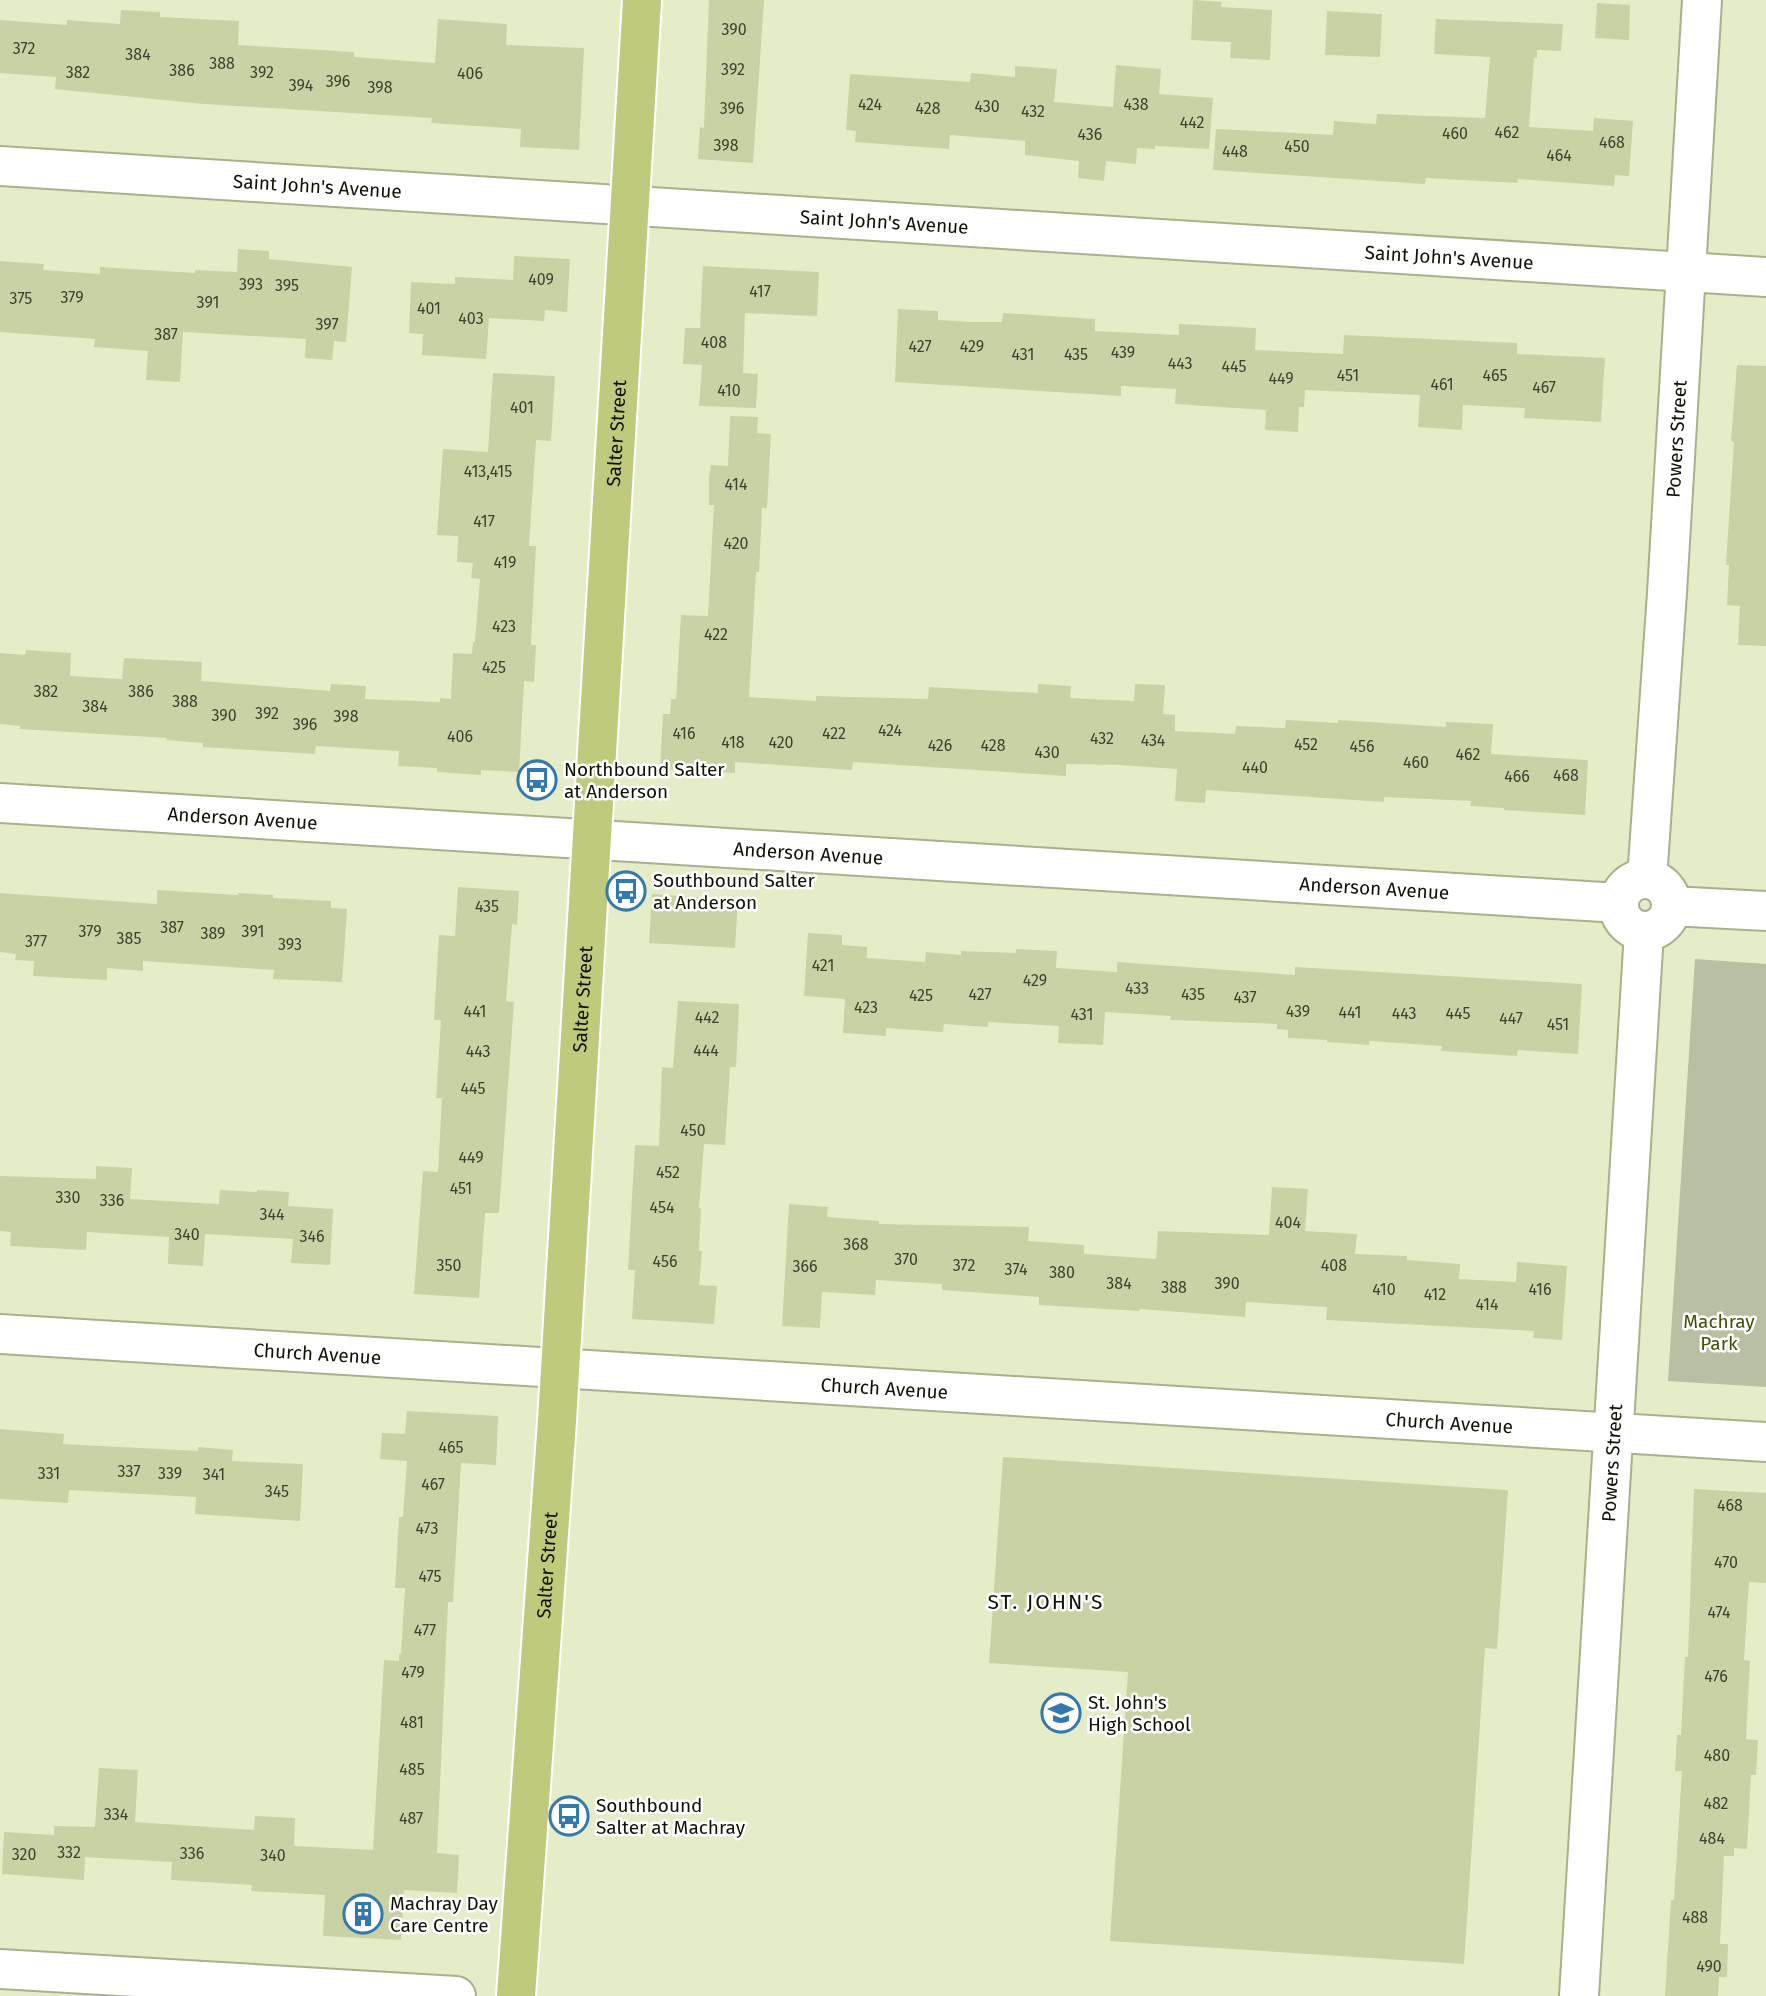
<svg xmlns="http://www.w3.org/2000/svg" width="1766" height="1996" viewBox="0 0 1766 1996" font-family="'Fira Sans',sans-serif">
	<style>
		.green { fill: #b8bfa3 }
		.building { fill: #c8d2a5 }
		.lines { fill: none; stroke-linecap: round; stroke-linejoin: round }
		.minor-casing { stroke: #a8b08c; stroke-width: 42 }
		.major-casing { stroke: #fff; stroke-width: 42 }
		.minor { stroke: #fff; stroke-width: 38 }
		.major { stroke: #bfca7c; stroke-width: 38 }
		.labels { text-anchor: middle; stroke-width: 5; stroke-linejoin: round; paint-order: stroke }
		.number-label { font-size: 16px; fill: #3d412d }
		.street-label { font-size: 19px; fill: #0f1105; stroke: #fff }
		.poi-label { font-size: 19px; fill: #0f1105; stroke: #fff; text-anchor: start }
		.park-label { font-size: 19px; fill: #454f05; stroke: #fff }
		.neighbourhood-label { font-size: 21px; letter-spacing: 2px; fill: #0f1105; stroke: #fff }
	</style>
	<rect width="100%" height="100%" fill="#e5edc8"/>
	<path class="green" d="M 1695,959 L 1766,964 L 1766,1387 L 1668,1381 Z"/>
	<path class="building" d="M 709,0 L 764,0 L 753,163 L 698,159 L 700,127 L 704,128 Z
		M 1193,0 L 1222,2 L 1221,7 L 1272,10 L 1270,60 L 1230,58 L 1231,42 L 1191,40 Z
		M 1597,3 L 1630,5 L 1629,40 L 1595,38 Z
		M 121,10 L 160,12 L 160,17 L 239,21 L 238,45 L 354,52 L 354,57 L 435,63 L 438,19 L 507,24 L 506,45 L 584,48 L 579,150 L 520,147 L 521,129 L 431,123 L 432,118 L 204,104 L 55,89 L 56,77 L 0,73 L 0,20 L 67,25 L 67,20 L 120,24 Z
		M 1327,11 L 1382,14 L 1380,57 L 1325,55 Z
		M 1436,19 L 1563,24 L 1561,51 L 1537,50 L 1537,58 L 1534,58 L 1529,127 L 1593,131 L 1594,118 L 1633,121 L 1629,176 L 1615,175 L 1614,186 L 1518,179 L 1517,183 L 1426,178 L 1425,184 L 1213,170 L 1216,129 L 1333,135 L 1334,121 L 1376,124 L 1377,114 L 1485,118 L 1490,57 L 1434,54 Z
		M 1116,65 L 1161,69 L 1159,94 L 1213,98 L 1209,149 L 1155,146 L 1155,149 L 1137,148 L 1136,164 L 1106,161 L 1104,181 L 1078,178 L 1079,161 L 1025,155 L 1025,141 L 950,135 L 949,149 L 855,142 L 856,131 L 846,130 L 850,74 L 970,82 L 971,73 L 1015,77 L 1015,66 L 1057,69 L 1054,102 L 1113,107 Z
		M 238,249 L 269,251 L 269,259 L 352,267 L 346,342 L 334,341 L 332,360 L 305,358 L 306,339 L 183,332 L 180,382 L 146,380 L 148,351 L 94,347 L 95,339 L 0,332 L 0,261 L 44,264 L 43,270 L 100,274 L 100,267 L 195,273 L 195,270 L 237,272 Z
		M 514,256 L 570,259 L 567,312 L 545,310 L 544,321 L 489,318 L 486,359 L 422,355 L 423,334 L 409,333 L 411,282 L 455,284 L 455,277 L 513,280 Z
		M 703,266 L 819,272 L 817,316 L 745,313 L 743,373 L 758,374 L 756,408 L 699,406 L 702,365 L 683,364 L 685,328 L 700,328 Z
		M 898,309 L 938,311 L 938,320 L 973,322 L 1002,322 L 1003,313 L 1095,319 L 1095,331 L 1179,335 L 1179,324 L 1256,328 L 1255,350 L 1343,354 L 1344,335 L 1517,343 L 1517,354 L 1605,358 L 1601,422 L 1524,418 L 1525,408 L 1463,405 L 1462,430 L 1418,427 L 1420,395 L 1305,390 L 1304,407 L 1299,407 L 1298,432 L 1265,430 L 1266,410 L 1175,404 L 1176,389 L 1121,386 L 1121,396 L 895,382 Z
		M 1737,365 L 1766,366 L 1766,646 L 1738,645 L 1740,606 L 1727,605 L 1729,565 L 1726,565 L 1734,442 L 1731,441 Z
		M 493,373 L 555,376 L 551,441 L 536,440 L 529,546 L 536,546 L 531,645 L 536,645 L 534,682 L 524,681 L 519,772 L 481,770 L 481,775 L 437,772 L 437,768 L 398,766 L 399,751 L 316,746 L 315,754 L 203,747 L 203,743 L 166,740 L 167,738 L 20,729 L 20,726 L 0,724 L 0,653 L 25,655 L 26,650 L 71,653 L 70,676 L 122,679 L 124,658 L 202,662 L 201,681 L 330,691 L 331,684 L 366,686 L 365,699 L 440,702 L 440,698 L 451,699 L 453,653 L 472,654 L 473,642 L 475,642 L 480,579 L 471,578 L 473,563 L 457,562 L 458,536 L 437,535 L 443,449 L 488,452 Z
		M 730,416 L 758,417 L 757,433 L 771,434 L 767,508 L 762,508 L 759,572 L 756,572 L 749,697 L 816,701 L 816,696 L 928,699 L 929,687 L 1038,693 L 1038,684 L 1071,686 L 1070,698 L 1134,701 L 1135,684 L 1165,685 L 1163,714 L 1175,715 L 1175,731 L 1235,734 L 1236,726 L 1285,728 L 1286,720 L 1338,723 L 1338,720 L 1446,727 L 1446,722 L 1493,724 L 1491,754 L 1588,760 L 1585,815 L 1504,810 L 1504,808 L 1470,806 L 1471,801 L 1384,797 L 1384,802 L 1206,790 L 1205,803 L 1175,801 L 1177,769 L 1120,765 L 1066,764 L 1066,776 L 853,762 L 852,770 L 735,762 L 735,773 L 660,769 L 663,714 L 670,714 L 671,699 L 676,699 L 681,615 L 708,616 L 714,505 L 709,505 L 709,476 L 711,465 L 728,466 Z
		M 458,887 L 519,891 L 517,925 L 512,924 L 506,1001 L 514,1002 L 499,1213 L 485,1213 L 479,1298 L 414,1294 L 423,1171 L 438,1172 L 442,1098 L 436,1098 L 441,1020 L 434,1020 L 439,935 L 455,936 Z
		M 157,890 L 238,895 L 238,893 L 273,895 L 273,898 L 331,901 L 331,908 L 347,909 L 342,982 L 273,979 L 274,970 L 143,961 L 143,971 L 107,968 L 107,980 L 33,976 L 34,961 L 15,960 L 16,954 L 0,952 L 0,893 L 157,904 Z
		M 652,894 L 738,900 L 735,948 L 649,943 Z
		M 808,933 L 842,935 L 842,945 L 867,947 L 867,958 L 925,962 L 926,952 L 961,955 L 961,951 L 1016,953 L 1016,949 L 1057,951 L 1056,968 L 1117,972 L 1117,962 L 1295,975 L 1295,967 L 1582,984 L 1578,1054 L 1518,1050 L 1517,1056 L 1441,1051 L 1442,1046 L 1369,1041 L 1369,1045 L 1327,1042 L 1327,1040 L 1288,1038 L 1288,1030 L 1277,1029 L 1277,1024 L 1170,1020 L 1171,1016 L 1105,1012 L 1103,1045 L 1058,1043 L 1059,1026 L 988,1022 L 988,1027 L 944,1024 L 943,1032 L 886,1028 L 886,1036 L 843,1033 L 845,999 L 804,996 Z
		M 678,1001 L 739,1004 L 736,1067 L 730,1067 L 725,1145 L 704,1144 L 699,1208 L 701,1208 L 699,1251 L 702,1251 L 699,1285 L 717,1286 L 714,1324 L 632,1319 L 635,1270 L 628,1270 L 635,1145 L 659,1146 L 662,1067 L 673,1068 Z
		M 96,1166 L 132,1168 L 130,1199 L 219,1204 L 220,1190 L 257,1192 L 257,1190 L 289,1192 L 288,1206 L 333,1209 L 330,1265 L 291,1263 L 293,1239 L 205,1234 L 203,1266 L 168,1264 L 169,1237 L 87,1232 L 86,1250 L 10,1246 L 11,1232 L 0,1231 L 0,1176 L 96,1179 Z
		M 1272,1187 L 1308,1189 L 1305,1231 L 1357,1234 L 1355,1254 L 1407,1256 L 1407,1260 L 1460,1264 L 1459,1279 L 1516,1282 L 1517,1262 L 1567,1266 L 1562,1340 L 1533,1338 L 1534,1331 L 1326,1320 L 1327,1307 L 1246,1302 L 1245,1317 L 1140,1309 L 1139,1311 L 1039,1305 L 1039,1297 L 942,1290 L 942,1284 L 876,1280 L 875,1295 L 822,1292 L 820,1328 L 782,1326 L 789,1204 L 828,1207 L 827,1217 L 879,1221 L 879,1224 L 1029,1227 L 1028,1241 L 1084,1245 L 1084,1254 L 1156,1259 L 1158,1231 L 1269,1235 Z
		M 407,1411 L 498,1416 L 496,1465 L 461,1463 L 453,1602 L 448,1602 L 437,1853 L 459,1855 L 457,1893 L 404,1890 L 401,1940 L 323,1936 L 325,1895 L 251,1891 L 252,1885 L 171,1880 L 172,1862 L 85,1857 L 84,1880 L 2,1874 L 4,1832 L 54,1835 L 54,1826 L 95,1827 L 99,1768 L 138,1770 L 135,1822 L 254,1830 L 255,1816 L 295,1818 L 294,1846 L 373,1850 L 384,1660 L 399,1661 L 399,1654 L 401,1654 L 405,1588 L 395,1588 L 399,1517 L 403,1517 L 407,1461 L 380,1459 L 382,1433 L 405,1434 Z
		M 0,1429 L 64,1434 L 63,1444 L 198,1451 L 198,1447 L 233,1450 L 232,1461 L 303,1464 L 300,1521 L 195,1514 L 196,1497 L 69,1490 L 68,1503 L 0,1499 Z
		M 1003,1457 L 1508,1490 L 1497,1649 L 1485,1648 L 1464,1964 L 1110,1941 L 1128,1672 L 989,1663 Z
		M 1694,1489 L 1766,1493 L 1766,1583 L 1749,1582 L 1744,1660 L 1750,1661 L 1746,1739 L 1758,1740 L 1756,1775 L 1751,1775 L 1747,1849 L 1734,1848 L 1734,1856 L 1724,1856 L 1720,1944 L 1728,1944 L 1727,1977 L 1719,1977 L 1718,1996 L 1665,1996 L 1671,1900 L 1674,1900 L 1682,1771 L 1675,1771 L 1677,1735 L 1681,1735 L 1685,1657 L 1688,1657 Z"/>
	<g class="lines">
		<g class="minor-casing">
			<g id="minor">
				<path id="s1" d="M 0,166 L 1766,277"/>
				<path id="s2" d="M 0,803 L 1619,903"/>
				<circle cx="1645" cy="905" r="26"/>
				<path id="s3" d="M 1647,879 L 1667,593 L 1702,0"/>
				<path d="M 1671,906 L 1766,911"/>
				<path id="s4" d="M 0,1334 L 1766,1442"/>
				<path d="M 0,1969 L 456,1996"/>
				<path id="s5" d="M 1579,1996 L 1644,932"/>
			</g>
		</g>
		<g class="major-casing">
			<g id="major">
				<path id="s6" d="M 516,1996 L 557,1421 L 642,0"/>
			</g>
		</g>
		<use href="#minor" class="minor"/>
		<use href="#major" class="major"/>
	</g>
	<defs>
		<g id="bus-ring" transform="scale(2.0125)"><circle r="9.5" fill="#fff" stroke="#3379ae" stroke-width="1.5"/><path d="M-5-6H5V4H4V6H2V4H-2V6H-4V4H-5ZM-3.5-4V0h7V-4ZM-3.5 1.2v1.5H-2V1.2ZM2 1.2v1.5H3.5V1.2Z" fill="#3379ae"/></g>
		<g id="school-ring" transform="scale(2.0125)"><circle r="9.5" fill="#fff" stroke="#3379ae" stroke-width="1.5"/><path d="M0-5L7-2L0 1L-7-2ZM-4 1L0 2.5L4 1V4Q0 6-4 4Z" fill="#3379ae"/></g>
		<g id="building-ring" transform="scale(2.0125)"><circle r="9.5" fill="#fff" stroke="#3379ae" stroke-width="1.5"/><path d="M-4-6H4V6H1V3H-1V6H-4ZM-2.5-4.3h1.7v1.8h-1.7ZM.8-4.3h1.7v1.8H.8ZM-2.5-1h1.7V.8h-1.7ZM.8-1h1.7V.8H.8Z" fill="#3379ae"/></g>
	</defs>
	<g fill-rule="evenodd">
		<use href="#bus-ring" x="537" y="780"/>
		<use href="#bus-ring" x="626" y="891"/>
		<use href="#school-ring" x="1061" y="1713"/>
		<use href="#bus-ring" x="569" y="1816"/>
		<use href="#building-ring" x="363" y="1914"/>
	</g>
	<g class="labels">
		<g class="number-label">
			<text x="734" y="35">390</text>
			<text x="24" y="54">372</text>
			<text x="138" y="60">384</text>
			<text x="222" y="69">388</text>
			<text x="733" y="75">392</text>
			<text x="182" y="76">386</text>
			<text x="78" y="78">382</text>
			<text x="262" y="78">392</text>
			<text x="470" y="79">406</text>
			<text x="338" y="87">396</text>
			<text x="301" y="91">394</text>
			<text x="380" y="93">398</text>
			<text x="870" y="110">424</text>
			<text x="1136" y="110">438</text>
			<text x="987" y="112">430</text>
			<text x="732" y="114">396</text>
			<text x="928" y="114">428</text>
			<text x="1033" y="117">432</text>
			<text x="1192" y="128">442</text>
			<text x="1507" y="138">462</text>
			<text x="1455" y="139">460</text>
			<text x="1090" y="140">436</text>
			<text x="1612" y="148">468</text>
			<text x="726" y="151">398</text>
			<text x="1297" y="152">450</text>
			<text x="1235" y="157">448</text>
			<text x="1559" y="161">464</text>
			<text x="541" y="285">409</text>
			<text x="251" y="290">393</text>
			<text x="287" y="291">395</text>
			<text x="760" y="297">417</text>
			<text x="72" y="303">379</text>
			<text x="21" y="304">375</text>
			<text x="208" y="308">391</text>
			<text x="429" y="314">401</text>
			<text x="471" y="324">403</text>
			<text x="327" y="330">397</text>
			<text x="166" y="340">387</text>
			<text x="714" y="348">408</text>
			<text x="920" y="352">427</text>
			<text x="972" y="352">429</text>
			<text x="1123" y="358">439</text>
			<text x="1023" y="360">431</text>
			<text x="1076" y="360">435</text>
			<text x="1180" y="369">443</text>
			<text x="1234" y="372">445</text>
			<text x="1348" y="381">451</text>
			<text x="1495" y="381">465</text>
			<text x="1281" y="384">449</text>
			<text x="1442" y="390">461</text>
			<text x="1544" y="393">467</text>
			<text x="729" y="396">410</text>
			<text x="522" y="413">401</text>
			<text x="488" y="477">413,415</text>
			<text x="736" y="490">414</text>
			<text x="484" y="527">417</text>
			<text x="736" y="549">420</text>
			<text x="505" y="568">419</text>
			<text x="504" y="632">423</text>
			<text x="716" y="640">422</text>
			<text x="494" y="673">425</text>
			<text x="46" y="697">382</text>
			<text x="141" y="697">386</text>
			<text x="185" y="707">388</text>
			<text x="95" y="712">384</text>
			<text x="267" y="719">392</text>
			<text x="224" y="721">390</text>
			<text x="346" y="722">398</text>
			<text x="305" y="730">396</text>
			<text x="890" y="736">424</text>
			<text x="684" y="739">416</text>
			<text x="834" y="739">422</text>
			<text x="460" y="742">406</text>
			<text x="1102" y="744">432</text>
			<text x="1153" y="746">434</text>
			<text x="733" y="748">418</text>
			<text x="781" y="748">420</text>
			<text x="1306" y="750">452</text>
			<text x="940" y="751">426</text>
			<text x="993" y="751">428</text>
			<text x="1362" y="752">456</text>
			<text x="1047" y="758">430</text>
			<text x="1468" y="760">462</text>
			<text x="1416" y="768">460</text>
			<text x="1255" y="773">440</text>
			<text x="1566" y="781">468</text>
			<text x="1517" y="782">466</text>
			<text x="487" y="912">435</text>
			<text x="172" y="933">387</text>
			<text x="90" y="937">379</text>
			<text x="253" y="937">391</text>
			<text x="213" y="939">389</text>
			<text x="129" y="944">385</text>
			<text x="36" y="947">377</text>
			<text x="290" y="950">393</text>
			<text x="823" y="971">421</text>
			<text x="1035" y="986">429</text>
			<text x="1137" y="994">433</text>
			<text x="980" y="1000">427</text>
			<text x="1193" y="1000">435</text>
			<text x="921" y="1001">425</text>
			<text x="1245" y="1003">437</text>
			<text x="866" y="1013">423</text>
			<text x="475" y="1017">441</text>
			<text x="1298" y="1017">439</text>
			<text x="1350" y="1018">441</text>
			<text x="1404" y="1019">443</text>
			<text x="1458" y="1019">445</text>
			<text x="1082" y="1020">431</text>
			<text x="707" y="1023">442</text>
			<text x="1511" y="1024">447</text>
			<text x="1558" y="1030">451</text>
			<text x="706" y="1056">444</text>
			<text x="478" y="1057">443</text>
			<text x="473" y="1094">445</text>
			<text x="693" y="1136">450</text>
			<text x="471" y="1163">449</text>
			<text x="668" y="1178">452</text>
			<text x="461" y="1194">451</text>
			<text x="68" y="1203">330</text>
			<text x="112" y="1206">336</text>
			<text x="662" y="1213">454</text>
			<text x="272" y="1220">344</text>
			<text x="1288" y="1228">404</text>
			<text x="187" y="1240">340</text>
			<text x="312" y="1242">346</text>
			<text x="856" y="1250">368</text>
			<text x="906" y="1265">370</text>
			<text x="665" y="1267">456</text>
			<text x="449" y="1271">350</text>
			<text x="964" y="1271">372</text>
			<text x="1334" y="1271">408</text>
			<text x="805" y="1272">366</text>
			<text x="1016" y="1275">374</text>
			<text x="1062" y="1278">380</text>
			<text x="1119" y="1289">384</text>
			<text x="1227" y="1289">390</text>
			<text x="1174" y="1293">388</text>
			<text x="1384" y="1295">410</text>
			<text x="1540" y="1295">416</text>
			<text x="1435" y="1300">412</text>
			<text x="1487" y="1310">414</text>
			<text x="451" y="1453">465</text>
			<text x="129" y="1477">337</text>
			<text x="49" y="1479">331</text>
			<text x="170" y="1479">339</text>
			<text x="214" y="1480">341</text>
			<text x="433" y="1490">467</text>
			<text x="277" y="1497">345</text>
			<text x="1730" y="1511">468</text>
			<text x="427" y="1534">473</text>
			<text x="1726" y="1568">470</text>
			<text x="430" y="1582">475</text>
			<text x="1719" y="1618">474</text>
			<text x="425" y="1636">477</text>
			<text x="413" y="1678">479</text>
			<text x="1716" y="1682">476</text>
			<text x="412" y="1728">481</text>
			<text x="1717" y="1761">480</text>
			<text x="412" y="1775">485</text>
			<text x="1716" y="1809">482</text>
			<text x="116" y="1820">334</text>
			<text x="411" y="1824">487</text>
			<text x="1712" y="1844">484</text>
			<text x="69" y="1858">332</text>
			<text x="192" y="1859">336</text>
			<text x="24" y="1860">320</text>
			<text x="273" y="1861">340</text>
			<text x="1695" y="1923">488</text>
			<text x="1709" y="1972">490</text>
		</g>
		<g class="street-label">
			<text dy="7" stroke="none"><textPath href="#s1" startOffset="318">Saint John's Avenue</textPath></text>
			<text dy="7" stroke="none"><textPath href="#s1" startOffset="886">Saint John's Avenue</textPath></text>
			<text dy="7" stroke="none"><textPath href="#s1" startOffset="1452">Saint John's Avenue</textPath></text>
			<text dy="7" stroke="none"><textPath href="#s6" startOffset="1566">Salter Street</textPath></text>
			<text dy="7" stroke="none"><textPath href="#s3" startOffset="441">Powers Street</textPath></text>
			<text dy="7" stroke="none"><textPath href="#s2" startOffset="243">Anderson Avenue</textPath></text>
			<text dy="7" stroke="none"><textPath href="#s2" startOffset="810">Anderson Avenue</textPath></text>
			<text dy="7" stroke="none"><textPath href="#s2" startOffset="1377">Anderson Avenue</textPath></text>
			<text dy="7" stroke="none"><textPath href="#s6" startOffset="999">Salter Street</textPath></text>
			<text dy="7" stroke="none"><textPath href="#s4" startOffset="318">Church Avenue</textPath></text>
			<text dy="7" stroke="none"><textPath href="#s4" startOffset="886">Church Avenue</textPath></text>
			<text dy="7" stroke="none"><textPath href="#s4" startOffset="1452">Church Avenue</textPath></text>
			<text dy="7" stroke="none"><textPath href="#s5" startOffset="534">Powers Street</textPath></text>
			<text dy="7" stroke="none"><textPath href="#s6" startOffset="432">Salter Street</textPath></text>
		</g>
		<g class="poi-label">
			<text x="564" y="776">Northbound Salter<tspan x="564" dy="22">at Anderson</tspan></text>
			<text x="653" y="887">Southbound Salter<tspan x="653" dy="22">at Anderson</tspan></text>
			<text x="1088" y="1709">St. John's<tspan x="1088" dy="22">High School</tspan></text>
			<text x="596" y="1812">Southbound<tspan x="596" dy="22">Salter at Machray</tspan></text>
			<text x="390" y="1910">Machray Day<tspan x="390" dy="22">Care Centre</tspan></text>
		</g>
		<g class="park-label">
			<text x="1719" y="1328">Machray<tspan x="1719" dy="22">Park</tspan></text>
		</g>
		<g class="neighbourhood-label">
			<text x="1046" y="1609">ST. JOHN'S</text>
		</g>
	</g>
</svg>
